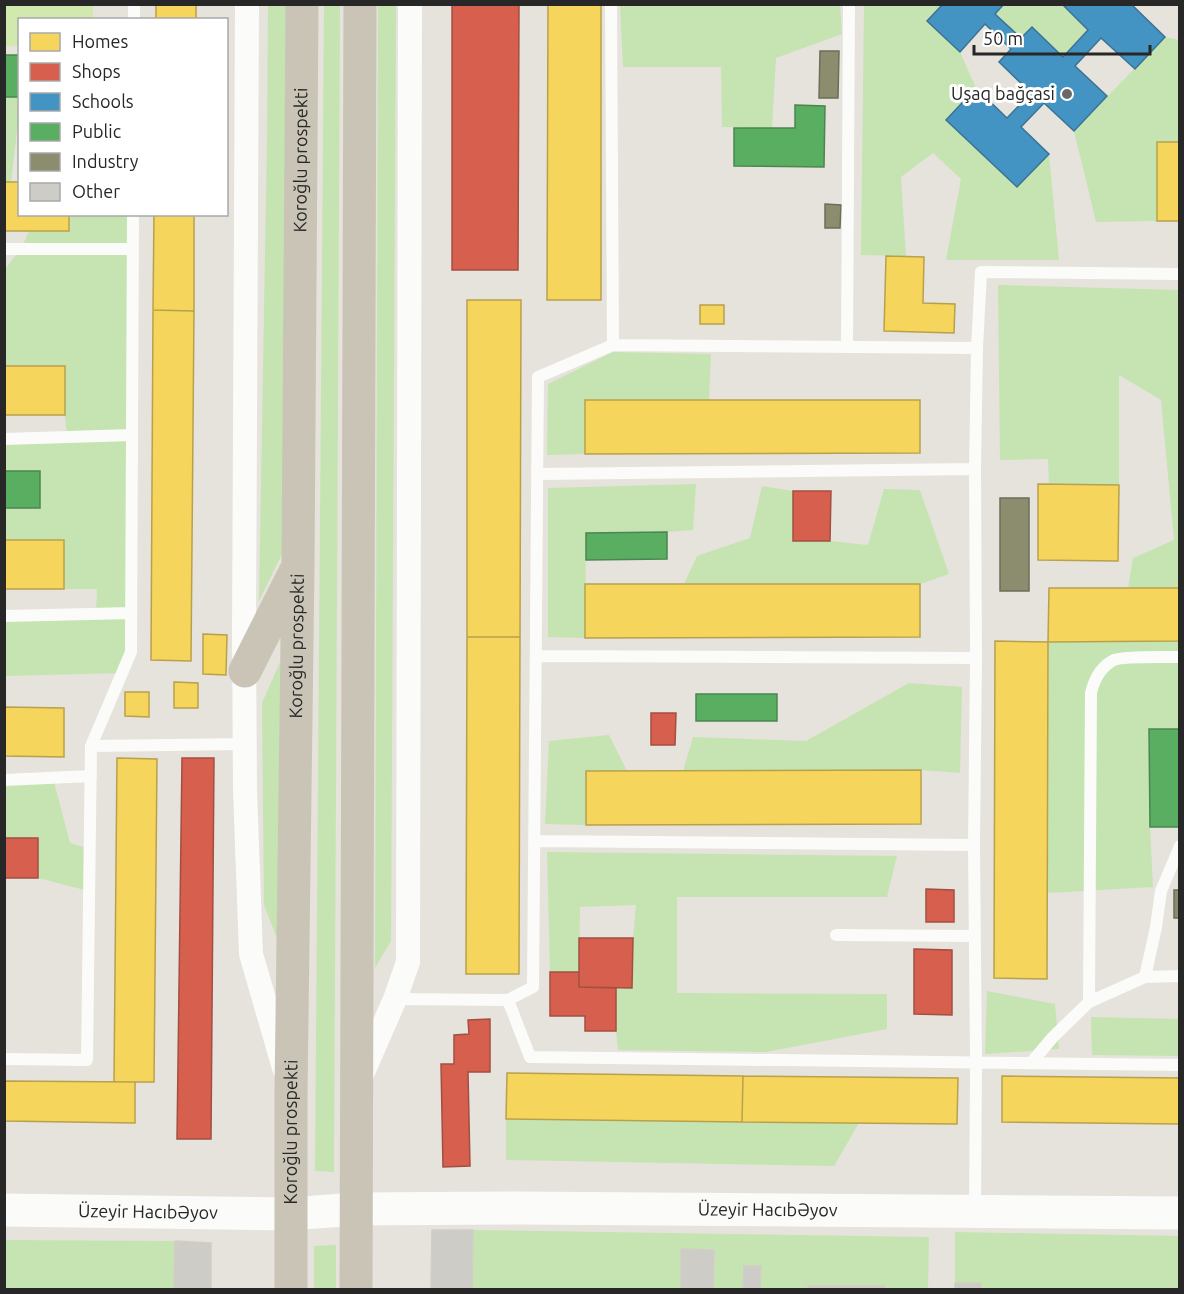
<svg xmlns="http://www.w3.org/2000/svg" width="1184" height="1294" viewBox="0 0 1184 1294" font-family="Ubuntu,sans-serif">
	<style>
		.green { fill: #c5e4b2 }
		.pitch { fill: #d1e8af }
		.homes { fill: #f6d55c; stroke: #b8a14c; stroke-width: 1.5 }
		.shops { fill: #d6604d; stroke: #a24f42; stroke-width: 1.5 }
		.schools { fill: #4393c3; stroke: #3b7394; stroke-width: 1.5 }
		.public { fill: #5aae61; stroke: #4b8650; stroke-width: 1.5 }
		.industry { fill: #8c8c6e; stroke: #6e6e59; stroke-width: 1.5 }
		.building { fill: #ceccc7; stroke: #d1cdc8; stroke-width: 1.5 }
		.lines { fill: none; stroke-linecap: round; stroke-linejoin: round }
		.lane { stroke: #fbfbfa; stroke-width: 12 }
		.street { stroke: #fbfbfa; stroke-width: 24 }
		.secondary { stroke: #fbfbfa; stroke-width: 33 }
		.primary { stroke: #c9c4b6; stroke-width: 33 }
		.poi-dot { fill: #6a6866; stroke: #fff; stroke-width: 2 }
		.labels { text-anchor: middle; stroke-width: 6; stroke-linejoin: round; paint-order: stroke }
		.poi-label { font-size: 18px; fill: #272727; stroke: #fff; text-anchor: end }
		.street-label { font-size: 18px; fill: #272727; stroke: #fff }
	</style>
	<rect width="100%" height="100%" fill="#e6e2dc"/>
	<path class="green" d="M 287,4 L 283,552 L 259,601 L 267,140 L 268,5 Z
		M 340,4 L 334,1172 L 315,1171 L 324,5 Z
		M 396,5 L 391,941 L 375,968 L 378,5 Z
		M 620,5 L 840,5 L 842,34 L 776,58 L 772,128 L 722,127 L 721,67 L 623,67 Z
		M 864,5 L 943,5 L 927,21 L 960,52 L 976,88 L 947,121 L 1017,187 L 1049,154 L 1059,260 L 946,260 L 961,179 L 933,153 L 901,177 L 906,256 L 861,255 Z
		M 1004,5 L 1062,5 L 1088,30 L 1063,57 L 1032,27 L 1021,38 L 995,14 Z
		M 1165,37 L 1179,40 L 1180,142 L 1157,142 L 1157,221 L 1096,222 L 1074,131 Z
		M 4,97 L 19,97 L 19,114 L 11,182 L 5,182 Z
		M 69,215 L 133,215 L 131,652 L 122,673 L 5,676 L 5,616 L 96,614 L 97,589 L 64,589 L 63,540 L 5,540 L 5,508 L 40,471 L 5,471 L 5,439 L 67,437 L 65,415 L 65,366 L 5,366 L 4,270 L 21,249 L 29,231 L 69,231 Z
		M 998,285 L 1179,290 L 1179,588 L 1128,588 L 1133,558 L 1174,540 L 1161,400 L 1119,375 L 1119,485 L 1049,484 L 1048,459 L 1000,460 Z
		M 613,352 L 711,354 L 709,400 L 585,400 L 585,454 L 547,455 L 548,384 Z
		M 696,484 L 693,530 L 667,532 L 586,533 L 585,638 L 548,637 L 548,488 Z
		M 762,486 L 793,491 L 793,541 L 830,541 L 868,545 L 884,489 L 920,490 L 949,574 L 920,584 L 684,584 L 697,556 L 750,538 Z
		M 1179,641 L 1179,729 L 1149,729 L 1150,827 L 1153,887 L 1048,893 L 1048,642 Z
		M 280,662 L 279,943 L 264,905 L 262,703 Z
		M 909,683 L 962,687 L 960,773 L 921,770 L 683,771 L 693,737 L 806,741 Z
		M 609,735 L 627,771 L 586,771 L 586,825 L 545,824 L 549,741 Z
		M 53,778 L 70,843 L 90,849 L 89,891 L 38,878 L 38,838 L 5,838 L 4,780 Z
		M 547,852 L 897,856 L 887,897 L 677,897 L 677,993 L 887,994 L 887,1029 L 766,1052 L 618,1050 L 616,1031 L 616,988 L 632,988 L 633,938 L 636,905 L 580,907 L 579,972 L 550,972 Z
		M 987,991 L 1055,1004 L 1059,1049 L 985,1054 Z
		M 1091,1017 L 1179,1019 L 1179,1056 L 1092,1055 Z
		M 506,1119 L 859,1123 L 834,1166 L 506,1160 Z
		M 473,1230 L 929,1237 L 928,1289 L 884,1289 L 884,1286 L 809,1286 L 808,1289 L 760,1289 L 761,1267 L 744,1266 L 743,1289 L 713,1289 L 713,1250 L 681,1249 L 681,1289 L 472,1290 Z
		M 955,1232 L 1179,1236 L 1179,1289 L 981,1290 L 980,1283 L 955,1283 Z
		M 5,1240 L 175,1241 L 174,1289 L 5,1290 Z
		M 336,1245 L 336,1289 L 314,1289 L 314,1246 Z"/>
	<path class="pitch" d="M 4,5 L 93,5 L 93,19 L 20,20 L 19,46 L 5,46 Z"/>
	<path class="homes" d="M 156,4 L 196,4 L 196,20 L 156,20 Z
		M 548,4 L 601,4 L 601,300 L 547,300 Z
		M 1157,142 L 1180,142 L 1180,221 L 1157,221 Z
		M 4,182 L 20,182 L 20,214 L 69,214 L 69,231 L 4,231 Z
		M 154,214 L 194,214 L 194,311 L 153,310 Z
		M 886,256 L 924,257 L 923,303 L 955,304 L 954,333 L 884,331 Z
		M 467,300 L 521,300 L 520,637 L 467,637 Z
		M 700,305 L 724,305 L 724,324 L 700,324 Z
		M 153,310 L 194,311 L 191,661 L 151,660 Z
		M 4,366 L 65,366 L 65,415 L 4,415 Z
		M 585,400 L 920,400 L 920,453 L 585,454 Z
		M 1038,484 L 1119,485 L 1118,561 L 1038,560 Z
		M 4,540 L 64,540 L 64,589 L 4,589 Z
		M 585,584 L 920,584 L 920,637 L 585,638 Z
		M 1049,588 L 1180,588 L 1180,641 L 1048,642 Z
		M 203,634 L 227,635 L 226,675 L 203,674 Z
		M 467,637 L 520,637 L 519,974 L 466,974 Z
		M 995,641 L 1048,642 L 1047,979 L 994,978 Z
		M 174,682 L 198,683 L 198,708 L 174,708 Z
		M 125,692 L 149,692 L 149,717 L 125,716 Z
		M 4,707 L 64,708 L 64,757 L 4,756 Z
		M 117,758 L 157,759 L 154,1082 L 114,1082 Z
		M 921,770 L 921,824 L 586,825 L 586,771 Z
		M 507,1073 L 743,1076 L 742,1122 L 506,1119 Z
		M 743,1076 L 958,1078 L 957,1124 L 742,1122 Z
		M 1002,1076 L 1180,1078 L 1180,1124 L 1002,1122 Z
		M 4,1081 L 135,1082 L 135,1123 L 4,1121 Z"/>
	<path class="shops" d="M 452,4 L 519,4 L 518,270 L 452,270 Z
		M 793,491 L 831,491 L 830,541 L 793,541 Z
		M 651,713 L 676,713 L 675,745 L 651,745 Z
		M 182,758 L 214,758 L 211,1139 L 177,1139 Z
		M 4,838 L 38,838 L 38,878 L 4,878 Z
		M 926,889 L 954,890 L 954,922 L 926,922 Z
		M 579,938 L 633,938 L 632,988 L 579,987 Z
		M 914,949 L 952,950 L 952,1015 L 914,1014 Z
		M 550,972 L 579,972 L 579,987 L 616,988 L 616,1031 L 585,1031 L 585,1016 L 550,1016 Z
		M 490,1019 L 490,1072 L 468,1072 L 470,1166 L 443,1167 L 441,1064 L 454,1064 L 454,1035 L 469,1034 L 468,1020 Z"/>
	<path class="schools" d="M 943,4 L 1004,4 L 995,14 L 1021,38 L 1032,27 L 1063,57 L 1088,30 L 1062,4 L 1131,4 L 1165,37 L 1135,69 L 1101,38 L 1075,66 L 1107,96 L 1074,131 L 1044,103 L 1021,127 L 1049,154 L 1017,187 L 946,120 L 976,88 L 1007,118 L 1031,93 L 999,62 L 1011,49 L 985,24 L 960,52 L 927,21 Z"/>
	<path class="public" d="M 4,55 L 20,55 L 20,97 L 4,97 Z
		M 795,105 L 825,106 L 824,167 L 734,166 L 734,128 L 795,128 Z
		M 4,471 L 40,471 L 40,508 L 4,508 Z
		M 667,532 L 667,559 L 586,560 L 586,533 Z
		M 696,694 L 777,694 L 777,721 L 696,721 Z
		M 1149,729 L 1180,729 L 1180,827 L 1150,827 Z"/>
	<path class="industry" d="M 820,51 L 839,51 L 838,98 L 819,98 Z
		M 825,204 L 841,205 L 840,228 L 825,228 Z
		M 1000,498 L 1029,498 L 1029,591 L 1000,591 Z
		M 1174,890 L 1180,890 L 1180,918 L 1174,918 Z"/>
	<path class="building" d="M 432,1230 L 473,1230 L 472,1290 L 431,1290 Z
		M 175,1241 L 211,1243 L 211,1290 L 174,1290 Z
		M 681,1249 L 714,1250 L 713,1290 L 681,1290 Z
		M 744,1266 L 761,1266 L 760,1290 L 743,1290 Z
		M 955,1283 L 981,1283 L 981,1290 L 955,1290 Z
		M 808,1286 L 885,1286 L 884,1290 L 808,1290 Z"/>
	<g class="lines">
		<path class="lane" d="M 611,4 L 613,345
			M 134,20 L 134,4
			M 4,249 L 133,249
			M 847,346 L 849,4
			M 977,348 L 981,272 L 1180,274
			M 4,439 L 132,435
			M 537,474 L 975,469
			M 4,616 L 131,613
			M 536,656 L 976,658
			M 91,746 L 131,652 L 133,214
			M 4,780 L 91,776
			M 535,841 L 974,845
			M 836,935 L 975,936
			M 1145,977 L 1156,927 L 1161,891 L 1180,846
			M 395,999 L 508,1000 L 530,1057 L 1180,1065
			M 508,1000 L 533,987 L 538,377 L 613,345 L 977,348 L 975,469 L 976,658 L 974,845 L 976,1063 L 975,1210
			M 1089,1002 L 1091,693 C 1094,680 1100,667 1114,660 C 1121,656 1168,657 1180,657
			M 4,1059 L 87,1060 L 91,746 L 245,744
			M 1031,1063 L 1053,1037 L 1089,1002 L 1145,977 L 1180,976"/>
		<path class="street" d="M 247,4 L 244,634 L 245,790 L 251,954 L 284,1068
			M 360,1079 L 395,999 L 408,962 L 410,4"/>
		<path class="secondary" id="s1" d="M 4,1210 L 290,1214 L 356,1209 L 516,1208 L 1180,1213"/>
		<g class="primary">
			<path d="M 245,671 L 295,572"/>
			<path id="s2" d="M 291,1290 L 291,1093 L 298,565 L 302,4"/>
			<path d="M 356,1290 L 360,4"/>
		</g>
	</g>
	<circle class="poi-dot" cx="1067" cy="94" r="6"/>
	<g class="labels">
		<g class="poi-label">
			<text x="1055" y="100">Uşaq bağçasi</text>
		</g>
		<g class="street-label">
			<text dy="6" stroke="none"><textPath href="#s2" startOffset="1130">Koroğlu prospekti</textPath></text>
			<text dy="6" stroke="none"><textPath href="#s2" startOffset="644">Koroğlu prospekti</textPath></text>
			<text dy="6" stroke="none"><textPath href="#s2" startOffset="158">Koroğlu prospekti</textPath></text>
			<text dy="6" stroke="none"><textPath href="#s1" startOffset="764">Üzeyir Hacıbəyov</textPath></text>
			<text dy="6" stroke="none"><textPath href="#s1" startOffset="144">Üzeyir Hacıbəyov</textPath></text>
		</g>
	</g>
	<rect width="1184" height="1294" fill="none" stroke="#272727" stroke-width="12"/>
	<rect x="18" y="18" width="210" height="198" fill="#ffffff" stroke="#a9a9a9" stroke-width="1.5"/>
	<rect x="30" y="33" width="30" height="18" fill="#f6d55c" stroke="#a9a9a9" stroke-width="1.5"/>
	<text x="72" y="48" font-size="18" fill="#272727">Homes</text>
	<rect x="30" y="63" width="30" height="18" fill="#d6604d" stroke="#a9a9a9" stroke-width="1.5"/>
	<text x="72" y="78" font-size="18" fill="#272727">Shops</text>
	<rect x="30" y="93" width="30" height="18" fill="#4393c3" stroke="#a9a9a9" stroke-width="1.5"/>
	<text x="72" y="108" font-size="18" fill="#272727">Schools</text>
	<rect x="30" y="123" width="30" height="18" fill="#5aae61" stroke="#a9a9a9" stroke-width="1.5"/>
	<text x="72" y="138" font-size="18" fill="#272727">Public</text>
	<rect x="30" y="153" width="30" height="18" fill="#8c8c6e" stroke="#a9a9a9" stroke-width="1.5"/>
	<text x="72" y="168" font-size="18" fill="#272727">Industry</text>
	<rect x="30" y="183" width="30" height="18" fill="#ceccc7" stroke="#a9a9a9" stroke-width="1.5"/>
	<text x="72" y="198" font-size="18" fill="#272727">Other</text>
	<path d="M974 45v9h176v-9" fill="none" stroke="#272727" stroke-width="3"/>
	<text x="983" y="45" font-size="18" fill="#272727" stroke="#ffffff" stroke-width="4.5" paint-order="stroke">50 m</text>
</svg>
